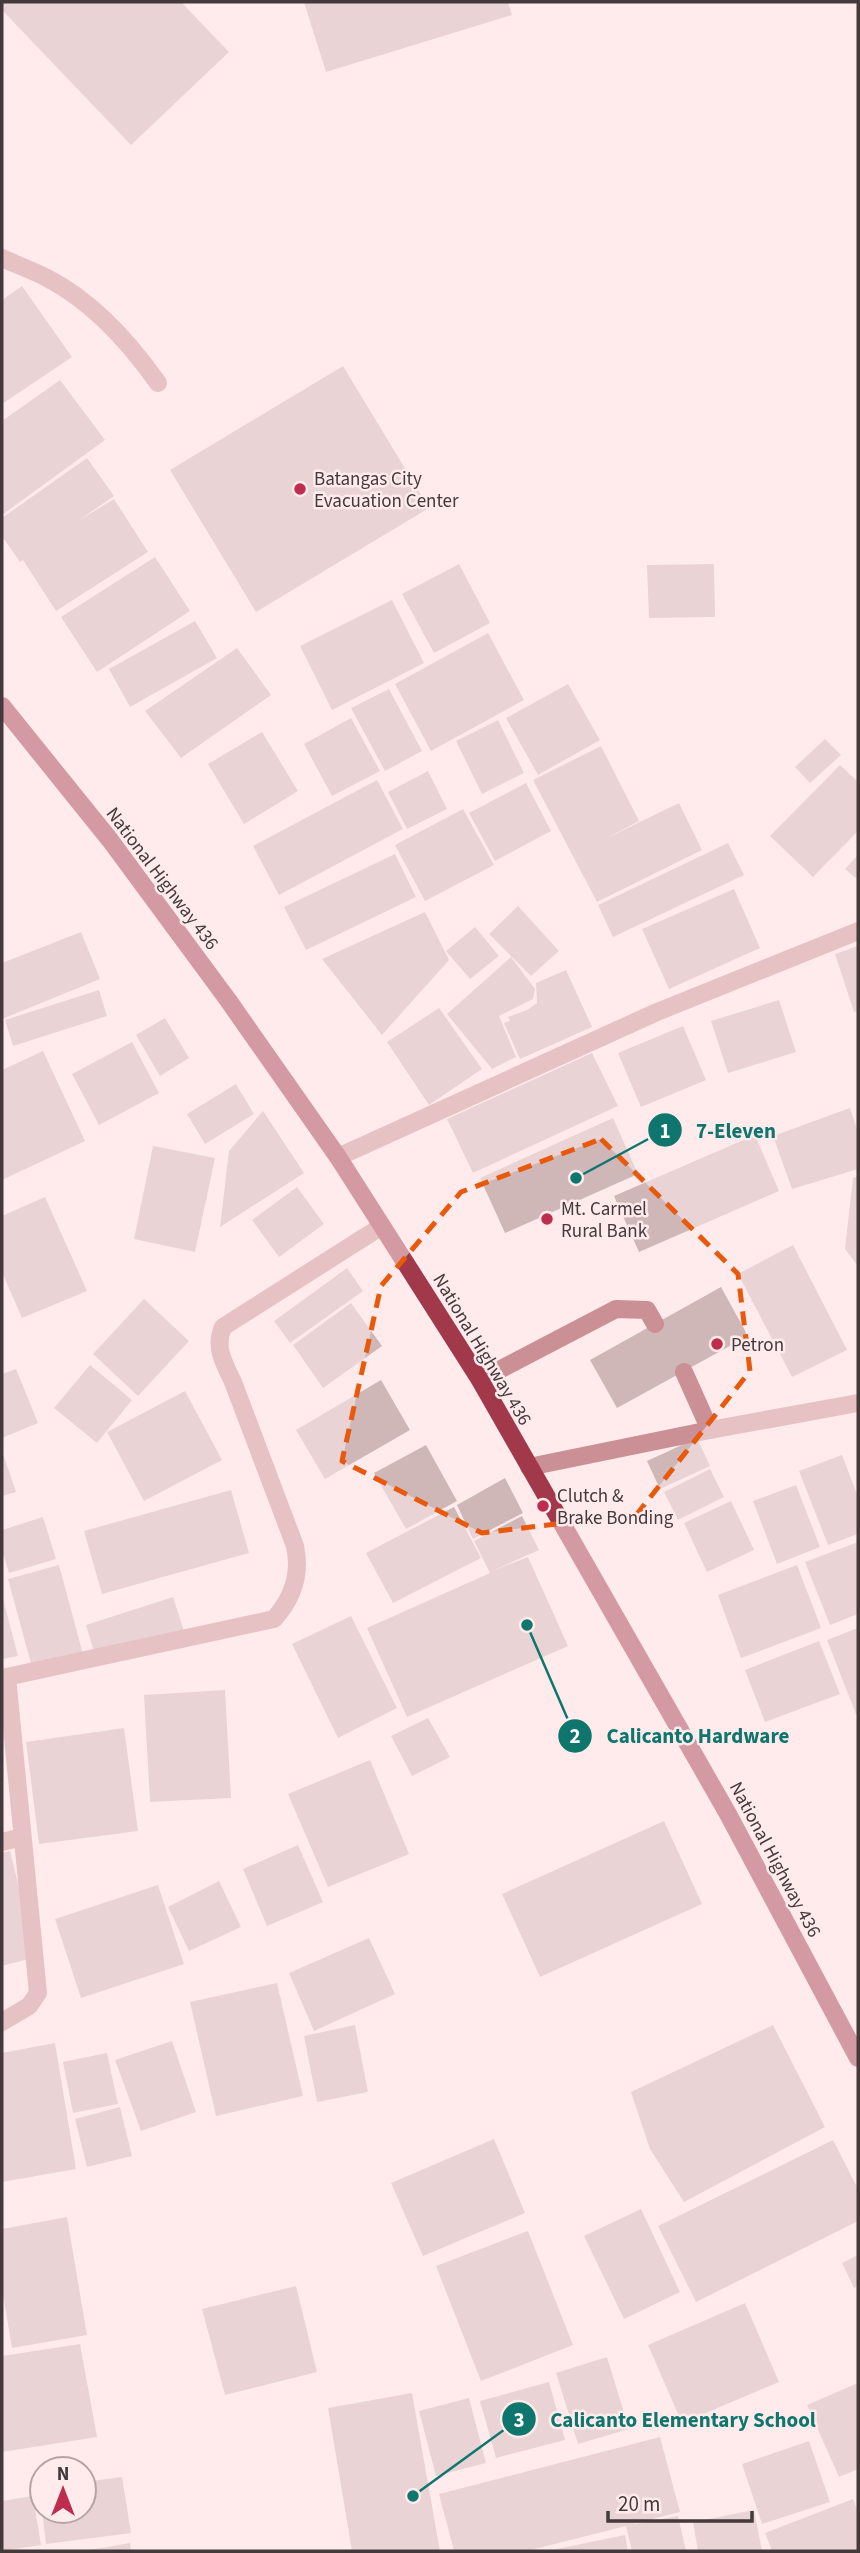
<svg xmlns="http://www.w3.org/2000/svg" width="860" height="2553" viewBox="0 0 860 2553" font-family="'Source Sans 3',sans-serif">
	<style>
		.building { fill: #cfb7b8 }
		.lines { fill: none; stroke-linecap: round; stroke-linejoin: round }
		.service { stroke: #cb9095; stroke-width: 18 }
		.minor { stroke: #cb9095; stroke-width: 18 }
		.primary { stroke: #a1394b; stroke-width: 18 }
		.marked { fill: none; stroke: #e8590c; stroke-width: 5; stroke-dasharray: 14 9; stroke-linejoin: round }
		.poi-dot { fill: #be2d4e; stroke: #ffebec; stroke-width: 2.5 }
		.labels { text-anchor: middle; stroke-width: 5; stroke-linejoin: round; paint-order: stroke }
		.poi-label { font-size: 19px; fill: #443a3b; stroke: #ffebec; text-anchor: start }
		.street-label { font-size: 19px; fill: #443a3b; stroke: #ffebec }
		.leader { fill: none; stroke: #0f766e; stroke-width: 2.5 }
		.callout-dot { fill: #0f766e; stroke: #ffebec; stroke-width: 2.5 }
		.mark-label { font-size: 21px; text-anchor: middle; font-weight: bold; fill: #fff }
		.callout-label { font-size: 21px; text-anchor: middle; font-weight: bold; fill: #0f766e; stroke: #ffebec; stroke-width: 5; stroke-linejoin: round; paint-order: stroke }
	</style>
	<rect width="100%" height="100%" fill="#ffebec"/>
	<path class="building" d="M 2,2 L 181,2 L 229,52 L 131,145 L 2,10 Z
		M 304,2 L 508,2 L 512,15 L 326,72 Z
		M 22,286 L 72,357 L 2,404 L 2,300 Z
		M 343,366 L 429,508 L 256,612 L 170,470 Z
		M 60,380 L 105,440 L 2,515 L 2,421 Z
		M 87,458 L 114,496 L 78,521 L 114,499 L 148,552 L 56,611 L 23,560 L 20,562 L 2,536 L 2,518 Z
		M 155,557 L 190,611 L 97,672 L 61,617 Z
		M 459,564 L 490,623 L 434,653 L 402,594 Z
		M 714,564 L 715,617 L 649,618 L 647,565 Z
		M 392,600 L 424,663 L 332,710 L 300,646 Z
		M 195,621 L 217,658 L 130,707 L 109,669 Z
		M 488,633 L 524,700 L 431,751 L 395,684 Z
		M 237,648 L 271,695 L 181,758 L 145,711 Z
		M 568,684 L 600,740 L 538,775 L 506,718 Z
		M 389,689 L 422,751 L 385,771 L 351,708 Z
		M 351,718 L 380,771 L 332,796 L 304,744 Z
		M 498,720 L 524,773 L 482,794 L 456,741 Z
		M 262,732 L 298,791 L 244,824 L 208,764 Z
		M 825,739 L 841,755 L 810,783 L 795,767 Z
		M 601,746 L 639,821 L 605,839 L 679,803 L 702,850 L 597,902 L 533,780 Z
		M 840,765 L 858,782 L 858,831 L 813,877 L 770,836 Z
		M 428,771 L 447,809 L 407,829 L 388,792 Z
		M 377,780 L 403,829 L 279,895 L 253,846 Z
		M 526,783 L 551,831 L 495,861 L 469,813 Z
		M 463,809 L 494,865 L 425,901 L 395,845 Z
		M 728,843 L 744,875 L 613,937 L 598,905 Z
		M 395,854 L 416,897 L 306,950 L 284,907 Z
		M 858,855 L 858,880 L 845,869 Z
		M 734,889 L 760,948 L 669,989 L 642,929 Z
		M 518,906 L 559,951 L 531,976 L 489,934 Z
		M 425,912 L 449,960 L 382,1035 L 322,959 Z
		M 475,927 L 499,956 L 470,979 L 446,951 Z
		M 81,932 L 100,979 L 2,1019 L 2,963 Z
		M 858,946 L 858,1011 L 854,1012 L 835,954 Z
		M 511,957 L 535,989 L 533,999 L 499,1016 L 516,1057 L 492,1069 L 447,1014 Z
		M 566,970 L 592,1027 L 520,1059 L 504,1023 L 510,1021 L 508,1017 L 527,1010 L 537,1003 L 536,983 Z
		M 99,990 L 107,1016 L 13,1046 L 5,1020 Z
		M 779,1000 L 796,1052 L 728,1073 L 711,1021 Z
		M 439,1008 L 482,1069 L 429,1105 L 387,1042 Z
		M 165,1018 L 189,1058 L 160,1076 L 136,1035 Z
		M 683,1026 L 706,1080 L 641,1107 L 618,1053 Z
		M 132,1042 L 159,1093 L 99,1125 L 72,1074 Z
		M 43,1051 L 85,1141 L 2,1180 L 2,1070 Z
		M 592,1053 L 618,1106 L 473,1173 L 447,1119 Z
		M 236,1084 L 254,1114 L 205,1144 L 187,1114 Z
		M 850,1108 L 858,1132 L 858,1169 L 792,1189 L 773,1136 Z
		M 263,1111 L 304,1173 L 220,1227 L 229,1151 Z
		M 613,1118 L 638,1174 L 505,1233 L 480,1178 Z
		M 755,1135 L 779,1191 L 639,1252 L 614,1196 Z
		M 153,1146 L 215,1158 L 195,1252 L 134,1239 Z
		M 858,1176 L 858,1266 L 845,1249 L 853,1178 Z
		M 297,1187 L 324,1224 L 279,1257 L 252,1220 Z
		M 45,1197 L 87,1291 L 22,1318 L 2,1272 L 2,1216 Z
		M 793,1245 L 847,1350 L 792,1377 L 738,1274 Z
		M 347,1268 L 363,1291 L 290,1343 L 274,1321 Z
		M 721,1287 L 748,1336 L 617,1408 L 590,1360 Z
		M 144,1299 L 189,1341 L 138,1396 L 93,1354 Z
		M 351,1303 L 382,1346 L 323,1388 L 293,1345 Z
		M 90,1365 L 132,1400 L 97,1443 L 54,1408 Z
		M 16,1369 L 38,1423 L 2,1438 L 2,1374 Z
		M 381,1380 L 410,1430 L 325,1479 L 296,1430 Z
		M 185,1391 L 222,1460 L 144,1501 L 107,1432 Z
		M 697,1438 L 710,1466 L 660,1489 L 647,1461 Z
		M 426,1445 L 457,1501 L 406,1529 L 374,1473 Z
		M 2,1451 L 16,1492 L 2,1496 Z
		M 842,1455 L 858,1497 L 858,1534 L 828,1545 L 799,1471 Z
		M 710,1469 L 724,1497 L 678,1520 L 664,1492 Z
		M 505,1478 L 523,1513 L 473,1539 L 457,1505 Z
		M 796,1485 L 820,1547 L 777,1564 L 753,1501 Z
		M 231,1490 L 249,1553 L 102,1594 L 84,1531 Z
		M 731,1501 L 754,1550 L 707,1572 L 684,1523 Z
		M 454,1507 L 481,1558 L 393,1603 L 366,1553 Z
		M 522,1516 L 539,1550 L 492,1571 L 528,1557 L 568,1646 L 407,1717 L 367,1628 L 490,1573 L 474,1541 Z
		M 43,1517 L 56,1559 L 9,1573 L 2,1550 L 2,1530 Z
		M 858,1542 L 858,1614 L 830,1625 L 805,1562 Z
		M 59,1565 L 84,1658 L 33,1671 L 8,1579 Z
		M 797,1565 L 821,1628 L 741,1658 L 718,1595 Z
		M 2,1595 L 18,1656 L 2,1659 Z
		M 173,1597 L 185,1634 L 97,1662 L 86,1625 Z
		M 351,1616 L 397,1708 L 338,1738 L 292,1644 Z
		M 858,1628 L 858,1713 L 856,1714 L 827,1640 Z
		M 819,1641 L 840,1694 L 765,1722 L 745,1670 Z
		M 225,1690 L 231,1798 L 150,1802 L 144,1695 Z
		M 428,1718 L 450,1757 L 412,1776 L 391,1736 Z
		M 124,1728 L 138,1831 L 39,1844 L 26,1742 Z
		M 370,1760 L 409,1854 L 328,1887 L 288,1794 Z
		M 664,1821 L 702,1904 L 540,1977 L 502,1894 Z
		M 298,1845 L 323,1902 L 267,1926 L 243,1869 Z
		M 10,1851 L 36,1957 L 2,1966 L 2,1853 Z
		M 219,1881 L 241,1927 L 189,1951 L 168,1907 Z
		M 158,1885 L 184,1964 L 81,1998 L 55,1919 Z
		M 369,1938 L 395,1994 L 314,2031 L 289,1973 Z
		M 277,1983 L 303,2096 L 216,2116 L 190,2002 Z
		M 355,2025 L 368,2092 L 317,2102 L 304,2036 Z
		M 773,2025 L 825,2127 L 684,2202 L 650,2149 L 631,2092 Z
		M 172,2041 L 196,2112 L 141,2131 L 115,2060 Z
		M 55,2043 L 76,2169 L 2,2182 L 2,2053 Z
		M 107,2053 L 118,2104 L 73,2113 L 63,2062 Z
		M 120,2107 L 132,2156 L 87,2167 L 75,2119 Z
		M 494,2139 L 525,2213 L 423,2256 L 391,2183 Z
		M 833,2140 L 858,2189 L 858,2221 L 696,2302 L 658,2226 Z
		M 641,2209 L 680,2292 L 624,2319 L 584,2236 Z
		M 67,2217 L 87,2335 L 12,2348 L 2,2288 L 2,2229 Z
		M 528,2231 L 573,2345 L 481,2381 L 436,2266 Z
		M 858,2255 L 858,2286 L 854,2288 L 842,2263 Z
		M 296,2286 L 317,2372 L 225,2395 L 202,2309 Z
		M 745,2303 L 779,2382 L 682,2423 L 648,2345 Z
		M 80,2344 L 97,2437 L 2,2452 L 2,2356 Z
		M 607,2357 L 629,2429 L 578,2444 L 556,2373 Z
		M 549,2382 L 565,2440 L 496,2458 L 480,2401 Z
		M 858,2383 L 858,2469 L 839,2477 L 807,2405 Z
		M 412,2393 L 440,2551 L 352,2551 L 328,2408 Z
		M 469,2398 L 486,2463 L 436,2476 L 419,2411 Z
		M 660,2437 L 680,2512 L 629,2525 L 678,2516 L 686,2551 L 632,2551 L 626,2526 L 527,2551 L 454,2551 L 439,2494 Z
		M 809,2441 L 830,2502 L 762,2524 L 742,2464 Z
		M 122,2477 L 131,2533 L 46,2544 L 42,2511 L 84,2511 L 84,2482 Z
		M 33,2496 L 41,2545 L 2,2551 L 2,2501 Z
		M 853,2499 L 858,2512 L 858,2551 L 772,2551 L 765,2533 Z
		M 754,2510 L 762,2551 L 698,2551 L 693,2522 Z
		M 625,2535 L 628,2551 L 552,2551 L 552,2550 Z
		M 130,2543 L 131,2551 L 90,2551 L 90,2550 Z"/>
	<g class="lines">
		<path class="service" d="M 2,258 C 17,265 32,270 47,278 C 92,301 129,342 158,383
			M 684,1372 L 710,1430
			M 480,1380 L 616,1309 L 647,1310 L 655,1324"/>
		<path class="minor" d="M 338,1157 L 657,1012 L 858,931
			M 529,1467 L 710,1430 L 858,1403
			M 2,1678 L 274,1619 C 293,1598 301,1574 295,1546 L 233,1382 C 224,1363 214,1347 223,1327 L 382,1226
			M 2,1842 L 22,1837
			M 2,2022 L 29,2006 L 38,1993 L 7,1677"/>
		<path class="primary" d="M 2,706 L 110,840 L 228,1000 L 338,1157 L 382,1226 L 480,1380 L 728,1814 L 858,2058"/>
	</g>
	<path d="M0 0H860V2553H0ZM 601,1139 L 738,1274 L 750,1371 L 637,1514 L 482,1533 L 342,1461 L 381,1286 L 461,1192 Z" fill="#ffebec" fill-opacity=".55" fill-rule="evenodd"/>
	<path class="marked" d="M 601,1139 L 738,1274 L 750,1371 L 637,1514 L 482,1533 L 342,1461 L 381,1286 L 461,1192 Z"/>
	<g class="poi-dot">
		<circle cx="300" cy="489" r="7"/>
		<circle cx="547" cy="1219" r="7"/>
		<circle cx="717" cy="1344" r="7"/>
		<circle cx="543" cy="1506" r="7"/>
	</g>
	<g class="labels">
		<g class="poi-label">
			<text x="314" y="485">Batangas City<tspan x="314" dy="22">Evacuation Center</tspan></text>
			<text x="561" y="1215">Mt. Carmel<tspan x="561" dy="22">Rural Bank</tspan></text>
			<text x="731" y="1351">Petron</text>
			<text x="557" y="1502">Clutch &amp;<tspan x="557" dy="22">Brake Bonding</tspan></text>
		</g>
		<g class="street-label">
			<text transform="translate(163 878) rotate(53)" y="7">National Highway 436</text>
			<text transform="translate(483 1349) rotate(59)" y="7">National Highway 436</text>
			<text transform="translate(776 1859) rotate(62)" y="7">National Highway 436</text>
		</g>
	</g>
	<path class="leader" d="M576 1178L665 1130M527 1625L575 1736M413 2496L519 2419"/>
	<g class="callout-dot">
		<circle cx="576" cy="1178" r="7"/>
		<circle cx="527" cy="1625" r="7"/>
		<circle cx="413" cy="2496" r="7"/>
		<circle cx="665" cy="1130" r="18"/>
		<circle cx="575" cy="1736" r="18"/>
		<circle cx="519" cy="2419" r="18"/>
	</g>
	<g class="mark-label">
		<text x="665" y="1138">1</text>
		<text x="575" y="1743">2</text>
		<text x="519" y="2427">3</text>
	</g>
	<g class="callout-label">
		<text x="736" y="1138">7-Eleven</text>
		<text x="698" y="1743">Calicanto Hardware</text>
		<text x="683" y="2427">Calicanto Elementary School</text>
	</g>
	<rect width="860" height="2553" fill="none" stroke="#443a3b" stroke-width="7"/>
	<g transform="translate(63 2490)"><circle r="33" fill="#ffebec" stroke="#b4a4a5" stroke-width="2"/>
	<path d="M0-5L12 26L0 18L-12 26Z" fill="#be2d4e"/>
	<text y="-10" font-size="19" font-weight="bold" text-anchor="middle" fill="#443a3b">N</text>
	</g>
	<path d="M608 2511v10h144v-10" fill="none" stroke="#443a3b" stroke-width="3.5"/>
	<text x="618" y="2511" font-size="21" fill="#443a3b" stroke="#ffebec" stroke-width="5" paint-order="stroke">20 m</text>
</svg>
